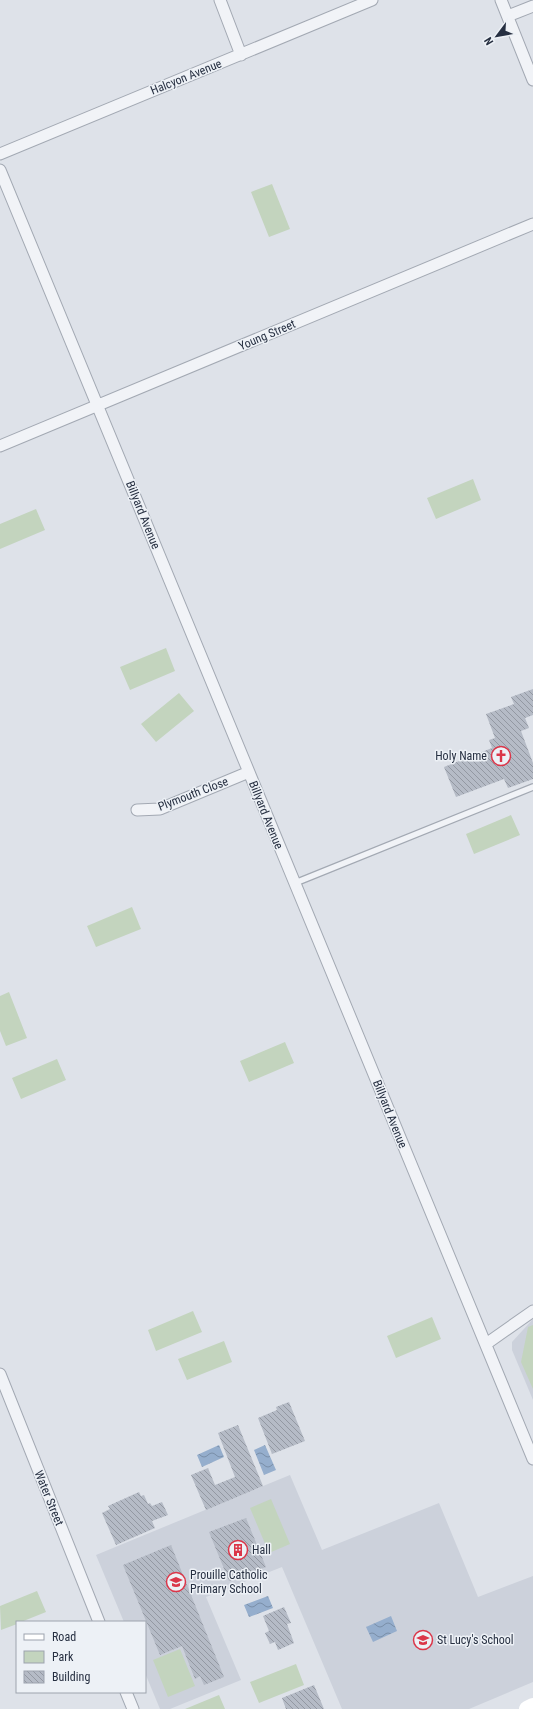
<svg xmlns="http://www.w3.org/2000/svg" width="533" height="1709" viewBox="0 0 533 1709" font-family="'Roboto Condensed',sans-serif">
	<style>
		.built { fill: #ccd1db }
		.green { fill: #c3d4be }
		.water { fill: url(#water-waves) }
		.building { fill: url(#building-back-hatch) }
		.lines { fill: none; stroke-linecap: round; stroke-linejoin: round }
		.lane-casing { stroke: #a3a9b3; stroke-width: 8 }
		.street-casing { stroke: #a3a9b3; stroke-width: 13 }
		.lane { stroke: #f1f3f7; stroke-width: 5.5 }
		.street { stroke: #f1f3f7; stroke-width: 11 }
		.secondary { stroke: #fff; stroke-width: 16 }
		.labels { text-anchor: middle; stroke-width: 3; stroke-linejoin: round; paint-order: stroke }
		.street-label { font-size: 12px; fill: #262f41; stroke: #edf1f6 }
		.poi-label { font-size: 12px; fill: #262f41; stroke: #edf1f6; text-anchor: start }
	</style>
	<defs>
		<pattern id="water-waves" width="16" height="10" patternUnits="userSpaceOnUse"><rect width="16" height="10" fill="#95aecd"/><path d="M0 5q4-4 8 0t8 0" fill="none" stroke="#798ea8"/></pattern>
		<pattern id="building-back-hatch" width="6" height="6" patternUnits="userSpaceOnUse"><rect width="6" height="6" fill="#b5bbc6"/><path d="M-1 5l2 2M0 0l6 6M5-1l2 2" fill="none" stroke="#9398a2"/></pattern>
	</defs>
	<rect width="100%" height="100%" fill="#dee2e9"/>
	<path class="built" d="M 533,1319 L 533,1400 L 512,1350 L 512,1342 Z
		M 290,1475 L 322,1550 L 439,1503 L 478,1597 L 533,1576 L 533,1682 L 469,1709 L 342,1709 L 282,1567 L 206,1597 L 241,1680 L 170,1709 L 160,1709 L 145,1673 L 145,1622 L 124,1622 L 96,1555 Z"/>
	<path class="green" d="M 272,184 L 290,229 L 269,237 L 251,192 Z
		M 473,479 L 481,500 L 436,519 L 427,498 Z
		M 36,509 L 45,530 L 0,549 L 0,524 Z
		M 166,648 L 175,671 L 130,690 L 120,667 Z
		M 179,693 L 194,711 L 156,742 L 141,724 Z
		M 511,815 L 520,835 L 474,854 L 466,834 Z
		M 132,907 L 141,929 L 96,947 L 87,926 Z
		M 9,992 L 27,1038 L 6,1046 L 0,1031 L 0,996 Z
		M 285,1042 L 294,1063 L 249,1082 L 240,1061 Z
		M 57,1059 L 66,1080 L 21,1099 L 12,1078 Z
		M 193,1311 L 202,1332 L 156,1351 L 148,1330 Z
		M 432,1317 L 441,1339 L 396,1358 L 387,1336 Z
		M 533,1325 L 533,1389 L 521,1362 L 528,1327 Z
		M 224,1341 L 232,1362 L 187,1380 L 178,1359 Z
		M 271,1499 L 290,1544 L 269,1553 L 250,1508 Z
		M 37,1591 L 46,1612 L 21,1622 L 17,1622 L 17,1624 L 1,1630 L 0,1606 Z
		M 180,1649 L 195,1686 L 168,1697 L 153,1660 Z
		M 296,1664 L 304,1685 L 259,1703 L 250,1682 Z
		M 219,1695 L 225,1709 L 185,1709 Z"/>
	<path class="water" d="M 219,1445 L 224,1457 L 202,1467 L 197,1455 Z
		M 265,1445 L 276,1470 L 264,1475 L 254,1450 Z
		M 268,1596 L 273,1608 L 249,1617 L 244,1605 Z
		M 391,1616 L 397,1631 L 373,1642 L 366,1627 Z"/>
	<path class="building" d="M 533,689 L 533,715 L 525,718 L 529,728 L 521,731 L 533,763 L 533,779 L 508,788 L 504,779 L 456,797 L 444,767 L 492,748 L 489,740 L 495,738 L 486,714 L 514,704 L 511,697 Z
		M 289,1402 L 305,1441 L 272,1454 L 258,1418 L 277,1410 L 276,1407 Z
		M 238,1425 L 263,1486 L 206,1510 L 191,1475 L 208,1468 L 215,1485 L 235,1477 L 218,1433 Z
		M 139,1492 L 141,1496 L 144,1495 L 148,1504 L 150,1503 L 152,1506 L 162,1502 L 168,1515 L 152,1521 L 155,1528 L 116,1545 L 102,1513 L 110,1509 L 108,1506 Z
		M 246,1518 L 266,1567 L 229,1581 L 209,1532 Z
		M 171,1545 L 224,1677 L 204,1685 L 200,1676 L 195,1679 L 182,1646 L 160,1655 L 123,1565 Z
		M 284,1607 L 291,1623 L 287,1624 L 294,1643 L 278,1650 L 275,1642 L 270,1644 L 265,1633 L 269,1631 L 263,1616 Z
		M 314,1685 L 324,1709 L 286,1709 L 282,1698 Z"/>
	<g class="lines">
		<g class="lane-casing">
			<path id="lane" d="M 295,883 L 533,787"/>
		</g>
		<g class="street-casing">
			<path id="street" d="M 220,0 L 241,55
				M 501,0 L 533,80
				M 508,16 L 533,6
				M 0,154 L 372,0
				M 0,170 L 533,1459
				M 0,446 L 533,224
				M 137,810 L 160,809 L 249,772
				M 486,1344 L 533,1311
				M 0,1374 L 99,1622
				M 126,1692 L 133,1709"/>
		</g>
		<use href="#lane" class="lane"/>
		<use href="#street" class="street"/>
		<path class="secondary" d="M 527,1709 L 533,1706"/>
	</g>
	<defs>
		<g id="church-ring" transform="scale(1)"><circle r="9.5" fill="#edf1f6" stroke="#db3649" stroke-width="1.5"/><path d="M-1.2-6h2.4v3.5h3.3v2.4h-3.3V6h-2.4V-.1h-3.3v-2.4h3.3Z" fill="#db3649"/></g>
		<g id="building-ring" transform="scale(1)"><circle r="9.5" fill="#edf1f6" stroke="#db3649" stroke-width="1.5"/><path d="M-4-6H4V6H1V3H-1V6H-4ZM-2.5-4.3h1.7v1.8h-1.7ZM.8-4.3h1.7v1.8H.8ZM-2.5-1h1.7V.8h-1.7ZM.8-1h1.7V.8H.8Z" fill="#db3649"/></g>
		<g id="school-ring" transform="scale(1)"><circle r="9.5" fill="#edf1f6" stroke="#db3649" stroke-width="1.5"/><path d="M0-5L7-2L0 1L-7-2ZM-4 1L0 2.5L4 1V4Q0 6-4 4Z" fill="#db3649"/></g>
	</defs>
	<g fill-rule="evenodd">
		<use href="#church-ring" x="501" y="756"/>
		<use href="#building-ring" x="238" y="1550"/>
		<use href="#school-ring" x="176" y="1582"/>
		<use href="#school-ring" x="423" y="1640"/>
	</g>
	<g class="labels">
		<g class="street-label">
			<text transform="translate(186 77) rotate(-22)" y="4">Halcyon Avenue</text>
			<text transform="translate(267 335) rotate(-23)" y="4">Young Street</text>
			<text transform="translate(143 515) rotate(68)" y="4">Billyard Avenue</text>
			<text transform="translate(193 794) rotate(-21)" y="4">Plymouth Close</text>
			<text transform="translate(266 815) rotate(68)" y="4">Billyard Avenue</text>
			<text transform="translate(390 1114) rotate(68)" y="4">Billyard Avenue</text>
			<text transform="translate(49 1498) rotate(68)" y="4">Water Street</text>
		</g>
		<g class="poi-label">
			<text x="487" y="760" text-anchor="end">Holy Name</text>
			<text x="252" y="1554">Hall</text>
			<text x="190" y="1579">Prouille Catholic<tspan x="190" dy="14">Primary School</tspan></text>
			<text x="437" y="1644">St Lucy's School</text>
		</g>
	</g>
	<rect x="16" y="1621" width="130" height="72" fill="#edf1f6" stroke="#9da3ae"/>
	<rect x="24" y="1634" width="20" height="6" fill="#ffffff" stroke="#9da3ae"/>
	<text x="52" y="1641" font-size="12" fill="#262f41">Road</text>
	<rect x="24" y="1651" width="20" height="12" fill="#c3d4be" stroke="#9da3ae"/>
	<text x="52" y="1661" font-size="12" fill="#262f41">Park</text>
	<rect x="24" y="1671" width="20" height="12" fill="url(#building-back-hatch)" stroke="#9da3ae"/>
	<text x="52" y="1681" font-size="12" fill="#262f41">Building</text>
	<g transform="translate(497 36) rotate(238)" stroke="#edf1f6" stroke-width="3" paint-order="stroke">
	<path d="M0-3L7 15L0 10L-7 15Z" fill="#262f41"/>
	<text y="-6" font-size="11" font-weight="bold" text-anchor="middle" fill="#262f41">N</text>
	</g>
</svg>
